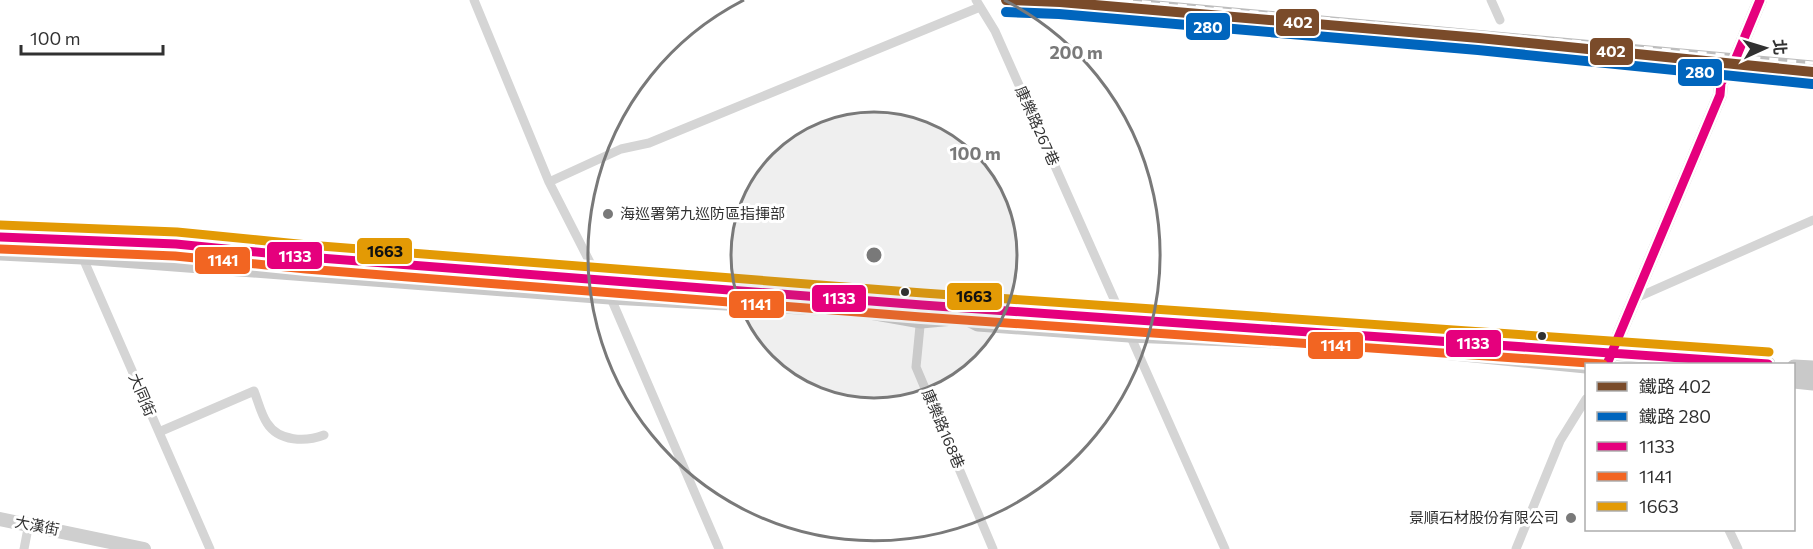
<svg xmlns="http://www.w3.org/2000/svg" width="1813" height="549" viewBox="0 0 1813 549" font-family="Commissioner,'Noto Sans TC',sans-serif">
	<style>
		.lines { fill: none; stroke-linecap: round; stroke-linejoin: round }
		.street { stroke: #d5d5d5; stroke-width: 9 }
		.secondary { stroke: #cfcfcf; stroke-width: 14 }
		.primary { stroke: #c9c9c9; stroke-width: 15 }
		.rail-casing { stroke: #bdbdbd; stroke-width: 5 }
		.rail { stroke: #fff; stroke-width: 3; stroke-dasharray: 9; stroke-linecap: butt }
		.bus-1-casing { stroke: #fff; stroke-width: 14 }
		.bus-2-casing { stroke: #fff; stroke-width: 14 }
		.bus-3-casing { stroke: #fff; stroke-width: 14 }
		.bus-1 { stroke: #e5007d; stroke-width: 9 }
		.bus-2 { stroke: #f26522; stroke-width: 9 }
		.bus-3 { stroke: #e39a05; stroke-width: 9 }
		.rail-1-casing { stroke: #fff; stroke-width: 15 }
		.rail-2-casing { stroke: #fff; stroke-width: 15 }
		.rail-1 { stroke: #7a4b2a; stroke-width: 10 }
		.rail-2 { stroke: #0065bd; stroke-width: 10 }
		.ring { fill: none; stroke: #797979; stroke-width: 3 }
		.poi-dot { fill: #797979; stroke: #fff; stroke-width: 2 }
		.bus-dot { fill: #313131; stroke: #fff; stroke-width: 2 }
		.labels { text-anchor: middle; stroke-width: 6; stroke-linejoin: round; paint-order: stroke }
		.street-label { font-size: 15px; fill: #313131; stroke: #fff }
		.poi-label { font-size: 15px; fill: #313131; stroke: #fff; text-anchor: start }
		.centre { fill: #797979; stroke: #fff; stroke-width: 3 }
		.ring-label { font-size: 18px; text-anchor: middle; font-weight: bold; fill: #797979; stroke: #fff; stroke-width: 6; stroke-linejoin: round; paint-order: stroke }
		.line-badge { stroke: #fff; stroke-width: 2 }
		.badge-label { font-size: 16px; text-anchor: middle; font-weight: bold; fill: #fff }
		.pale-badge-label { font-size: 16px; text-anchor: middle; font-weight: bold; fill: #111 }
	</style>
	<rect width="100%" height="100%" fill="#fff"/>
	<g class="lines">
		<path class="street" d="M 474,0 L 549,182 L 600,282
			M 976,0 L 995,31 L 1225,549
			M 1491,0 L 1500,20
			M 549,182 L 621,149 L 649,143 L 980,7
			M 82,256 L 210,549
			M 610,296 L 719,549
			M 1636,298 L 1813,220
			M 921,316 L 916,367 L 993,549
			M 159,432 L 254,391 C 258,401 261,414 267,423 C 279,442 306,442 324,435
			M 1729,530 L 1738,549
			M 24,549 L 29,523
			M 1516,549 L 1560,441 L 1586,399"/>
		<path class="secondary" d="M 1607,364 L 1720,95 L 1721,83 L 1733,65 L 1760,0
			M 0,519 L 144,549"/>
		<path class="primary" d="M 0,237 L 176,244 L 307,257 L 922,305 L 1768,364
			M 0,253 L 82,257 L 610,297 L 859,310 L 921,321 L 964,317 L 978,324 L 1129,335 L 1306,342
			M 1392,347 L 1586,366
			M 1794,367 L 1813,368
			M 1794,381 L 1813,383"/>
		<g class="rail-casing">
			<path id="rail" d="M 1124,0 L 1813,63"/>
		</g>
		<use href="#rail" class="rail"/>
		<g class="bus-1-casing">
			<path id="bus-1" d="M 0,237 L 176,244 L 307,257 L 922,305 L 1768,364
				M 1607,364 L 1720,95 L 1721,83 L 1733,65 L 1760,0"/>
		</g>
		<g class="bus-2-casing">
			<path id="bus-2" d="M 0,249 L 175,256 L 306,269 L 921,317 L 1603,364"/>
		</g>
		<g class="bus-3-casing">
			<path id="bus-3" d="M 0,225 L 177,232 L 308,245 L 923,293 L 1769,352"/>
		</g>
		<use href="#bus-1" class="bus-1"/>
		<use href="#bus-2" class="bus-2"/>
		<use href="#bus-3" class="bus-3"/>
		<g class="rail-1-casing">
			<path id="rail-1" d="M 1006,0 L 1060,2 L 1479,38 L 1813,72"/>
		</g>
		<g class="rail-2-casing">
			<path id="rail-2" d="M 1006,12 L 1059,14 L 1478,50 L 1812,84"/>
		</g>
		<use href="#rail-1" class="rail-1"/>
		<use href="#rail-2" class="rail-2"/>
	</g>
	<circle cx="874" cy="255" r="143" fill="#797979" fill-opacity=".12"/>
	<g class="ring">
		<circle cx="874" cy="255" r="143"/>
		<path d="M1004 0A286 286 0 1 1 744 0"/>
	</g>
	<g class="poi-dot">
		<circle cx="608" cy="214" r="6"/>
		<circle cx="1571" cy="518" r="6"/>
	</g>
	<g class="bus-dot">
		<circle cx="905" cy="292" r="5"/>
		<circle cx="1542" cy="336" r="5"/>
	</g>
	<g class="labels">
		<g class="street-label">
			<text transform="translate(1037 126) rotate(66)" y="5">康樂路267巷</text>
			<text transform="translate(142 395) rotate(67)" y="5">大同街</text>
			<text transform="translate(943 429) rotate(67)" y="5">康樂路168巷</text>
			<text transform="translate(37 526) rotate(11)" y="5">大漢街</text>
		</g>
		<g class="poi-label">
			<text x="620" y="219">海巡署第九巡防區指揮部</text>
			<text x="1559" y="523" text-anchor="end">景順石材股份有限公司</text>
		</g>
	</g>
	<circle cx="874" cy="255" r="9" class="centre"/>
	<g class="ring-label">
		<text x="1076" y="59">200 m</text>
		<text x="975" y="160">100 m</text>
	</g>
	<g class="line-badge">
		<rect x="1275" y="8" width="45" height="29" rx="6" fill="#7a4b2a"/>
		<rect x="1185" y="12" width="46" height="29" rx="6" fill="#0065bd"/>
		<rect x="1589" y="37" width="45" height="29" rx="6" fill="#7a4b2a"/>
		<rect x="1677" y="58" width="46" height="29" rx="6" fill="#0065bd"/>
		<rect x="356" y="237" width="57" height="28" rx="6" fill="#e39a05"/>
		<rect x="266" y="241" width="57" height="29" rx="6" fill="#e5007d"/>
		<rect x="194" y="246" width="57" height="29" rx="6" fill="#f26522"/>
		<rect x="946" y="282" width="57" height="29" rx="6" fill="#e39a05"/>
		<rect x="811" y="284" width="56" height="29" rx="6" fill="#e5007d"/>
		<rect x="728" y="290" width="57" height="29" rx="6" fill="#f26522"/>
		<rect x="1445" y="329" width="57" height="29" rx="6" fill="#e5007d"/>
		<rect x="1307" y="331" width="57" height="29" rx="6" fill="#f26522"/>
	</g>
	<g class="badge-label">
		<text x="1298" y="28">402</text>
		<text x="1208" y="33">280</text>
		<text x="1611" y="57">402</text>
		<text x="1700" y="78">280</text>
		<text x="295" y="262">1133</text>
		<text x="223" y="266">1141</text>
		<text x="839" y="304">1133</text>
		<text x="756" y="310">1141</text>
		<text x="1473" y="349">1133</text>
		<text x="1336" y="351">1141</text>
	</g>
	<g class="pale-badge-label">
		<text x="385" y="257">1663</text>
		<text x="974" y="302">1663</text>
	</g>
	<rect x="1585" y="363" width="210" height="168" fill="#ffffff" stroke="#adadad" stroke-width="1.5"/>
	<rect x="1597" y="382" width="30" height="9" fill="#7a4b2a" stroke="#adadad" stroke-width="1.5"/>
	<text x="1639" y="393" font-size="18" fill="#313131">鐵路 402</text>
	<rect x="1597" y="412" width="30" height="9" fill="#0065bd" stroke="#adadad" stroke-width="1.5"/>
	<text x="1639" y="423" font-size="18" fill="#313131">鐵路 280</text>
	<rect x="1597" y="442" width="30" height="9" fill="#e5007d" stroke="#adadad" stroke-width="1.5"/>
	<text x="1639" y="453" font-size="18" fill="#313131">1133</text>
	<rect x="1597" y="472" width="30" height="9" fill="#f26522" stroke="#adadad" stroke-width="1.5"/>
	<text x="1639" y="483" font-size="18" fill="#313131">1141</text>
	<rect x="1597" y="502" width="30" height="9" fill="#e39a05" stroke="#adadad" stroke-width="1.5"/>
	<text x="1639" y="513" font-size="18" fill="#313131">1663</text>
	<g transform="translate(1765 48) rotate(86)" stroke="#ffffff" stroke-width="4.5" paint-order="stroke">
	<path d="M0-4.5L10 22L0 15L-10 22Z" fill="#313131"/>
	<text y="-9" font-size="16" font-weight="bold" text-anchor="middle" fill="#313131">北</text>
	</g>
	<path d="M21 45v9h142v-9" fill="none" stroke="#313131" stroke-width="3"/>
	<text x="30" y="45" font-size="18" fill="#313131" stroke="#ffffff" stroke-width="4.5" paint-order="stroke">100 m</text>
</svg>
